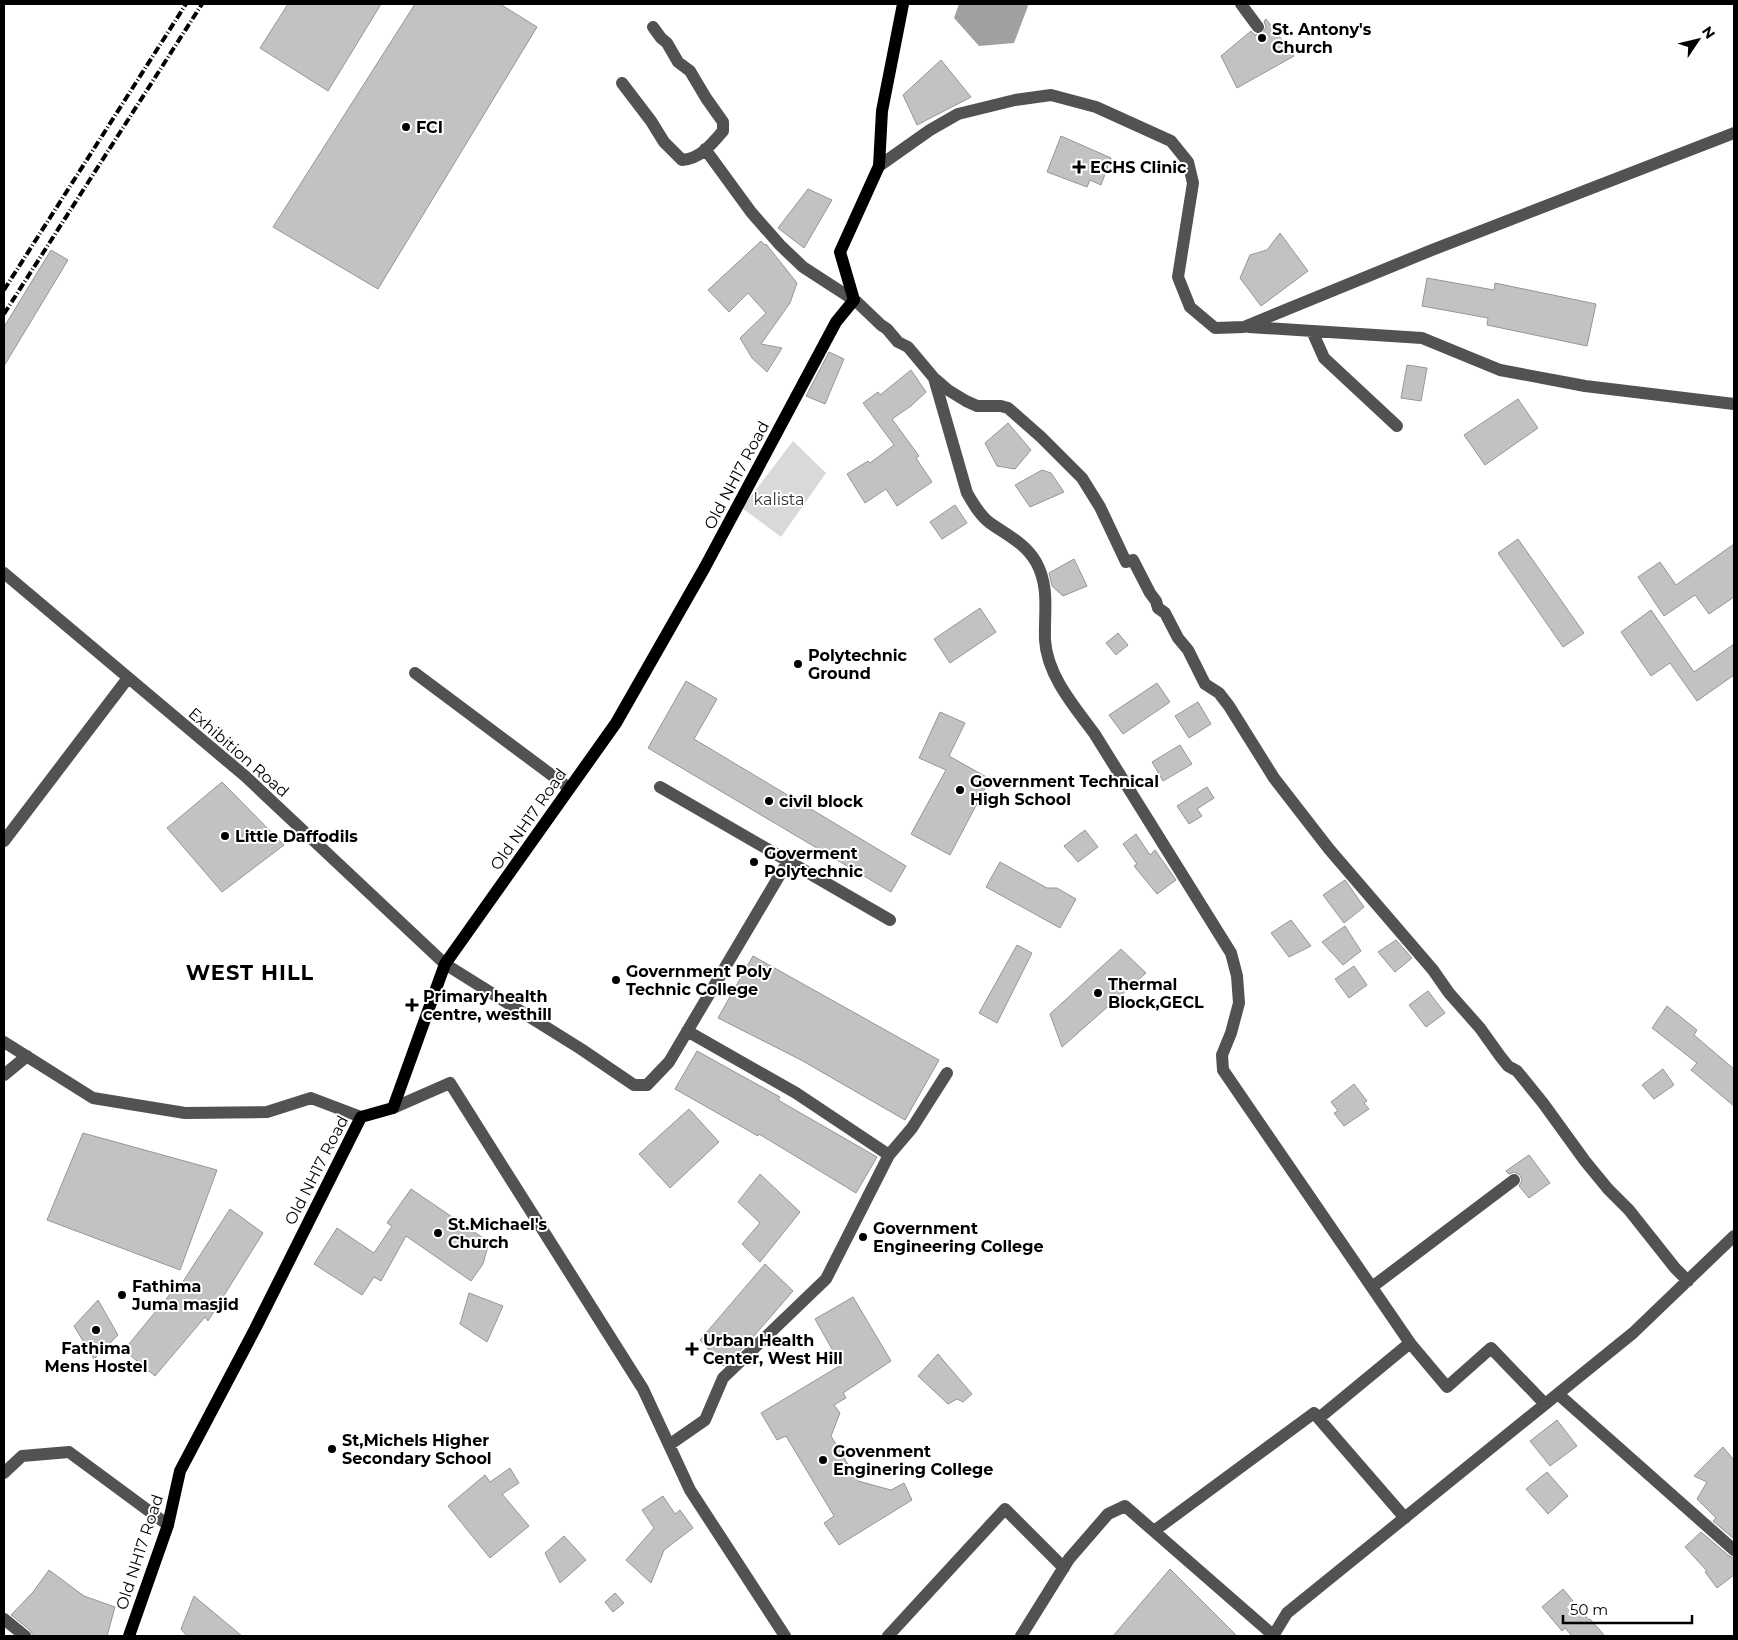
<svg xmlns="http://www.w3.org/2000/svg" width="1738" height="1640" viewBox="0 0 1738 1640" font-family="Montserrat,sans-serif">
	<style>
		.green { fill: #d9d9d9 }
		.water { fill: #a0a0a0 }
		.building { fill: #c2c2c2; stroke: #969696 }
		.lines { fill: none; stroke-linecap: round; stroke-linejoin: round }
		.minor { stroke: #525252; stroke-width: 12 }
		.major { stroke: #000; stroke-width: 12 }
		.rail { stroke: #000; stroke-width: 4; stroke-dasharray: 8 2.5 1 2.5; stroke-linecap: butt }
		.poi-dot { fill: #000; stroke: #fff; stroke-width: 2 }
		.labels { text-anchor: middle; stroke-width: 4; stroke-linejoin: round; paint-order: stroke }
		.poi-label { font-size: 16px; font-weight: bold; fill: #000; stroke: #fff; text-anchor: start }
		.street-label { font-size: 16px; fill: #000; stroke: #fff }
		.park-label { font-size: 16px; fill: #303030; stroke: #fff }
		.district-label { font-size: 21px; font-weight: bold; letter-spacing: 1px; fill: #000; stroke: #fff }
	</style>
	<rect width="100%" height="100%" fill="#fff"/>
	<path class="green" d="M 793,441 L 826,473 L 781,537 L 742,508 Z"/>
	<path class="water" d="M 959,4 L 1027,4 L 1028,6 L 1014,43 L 979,46 L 954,18 Z"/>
	<path class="building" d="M 288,4 L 381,4 L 328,91 L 260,48 Z
		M 415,4 L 500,4 L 537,27 L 378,289 L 273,227 Z
		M 1266,19 L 1294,56 L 1237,88 L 1221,56 L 1251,31 L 1255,35 L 1263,33 L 1266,27 L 1264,21 Z
		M 941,60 L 971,97 L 917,125 L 903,95 Z
		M 1061,136 L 1111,158 L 1101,185 L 1090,180 L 1087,187 L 1047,172 Z
		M 808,189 L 832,200 L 804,248 L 778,228 Z
		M 1280,233 L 1308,271 L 1261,306 L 1240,278 L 1250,255 L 1267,250 Z
		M 761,241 L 765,245 L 766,244 L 797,283 L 790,303 L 761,344 L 782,348 L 767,372 L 752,358 L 740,338 L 766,313 L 748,293 L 729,312 L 708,290 Z
		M 51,250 L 68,260 L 4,366 L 4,327 Z
		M 1427,278 L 1494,290 L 1495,283 L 1596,304 L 1587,346 L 1487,325 L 1488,318 L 1422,306 Z
		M 829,352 L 844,359 L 825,404 L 806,396 Z
		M 1407,365 L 1427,368 L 1421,401 L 1401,398 Z
		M 911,370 L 926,392 L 911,406 L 892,419 L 919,456 L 916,458 L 932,482 L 897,506 L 886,489 L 865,503 L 847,474 L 868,461 L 870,463 L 894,445 L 863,403 L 878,392 L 880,395 Z
		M 1518,399 L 1538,428 L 1485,465 L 1464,435 Z
		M 1008,423 L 1031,450 L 1015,469 L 997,466 L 985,443 Z
		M 1042,470 L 1051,473 L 1064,492 L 1030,507 L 1015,485 Z
		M 955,505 L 967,523 L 942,539 L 930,522 Z
		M 1518,539 L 1584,633 L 1563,647 L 1498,553 Z
		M 1734,544 L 1734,597 L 1709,614 L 1695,595 L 1664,616 L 1638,577 L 1660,562 L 1676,585 Z
		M 1074,559 L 1087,586 L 1063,596 L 1052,586 L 1049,573 Z
		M 980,608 L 996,632 L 950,663 L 934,639 Z
		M 1651,610 L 1694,672 L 1734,644 L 1734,675 L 1697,701 L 1670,663 L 1651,676 L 1621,632 Z
		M 1118,633 L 1128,645 L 1116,655 L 1106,643 Z
		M 686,681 L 717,699 L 694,739 L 906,866 L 891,892 L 648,748 Z
		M 1157,683 L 1170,702 L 1123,734 L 1109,715 Z
		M 1198,702 L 1211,724 L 1189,738 L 1175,716 Z
		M 940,712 L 965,723 L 949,756 L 990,779 L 950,855 L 911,834 L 946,770 L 919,758 Z
		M 1180,745 L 1192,764 L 1163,781 L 1152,762 Z
		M 222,782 L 284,845 L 222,892 L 167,828 Z
		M 1207,787 L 1214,798 L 1197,809 L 1202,816 L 1189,824 L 1177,806 Z
		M 1085,830 L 1098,847 L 1078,862 L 1064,846 Z
		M 1136,834 L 1150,855 L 1155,850 L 1176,880 L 1157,894 L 1134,866 L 1137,864 L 1123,844 Z
		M 1000,862 L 1047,888 L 1057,888 L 1076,899 L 1060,928 L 986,887 Z
		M 1345,880 L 1364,907 L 1344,923 L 1323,895 Z
		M 1291,920 L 1311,946 L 1289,957 L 1271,933 Z
		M 1345,926 L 1361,951 L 1343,965 L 1322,942 Z
		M 1396,940 L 1412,958 L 1395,972 L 1378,952 Z
		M 1017,945 L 1032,953 L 997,1023 L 979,1013 Z
		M 1121,949 L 1146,973 L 1062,1047 L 1050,1014 Z
		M 753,956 L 939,1060 L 905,1120 L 801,1060 L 718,1018 Z
		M 1354,966 L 1367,985 L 1349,998 L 1335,979 Z
		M 1428,991 L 1445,1013 L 1426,1027 L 1409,1005 Z
		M 1667,1006 L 1697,1030 L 1694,1035 L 1734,1069 L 1734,1106 L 1691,1070 L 1697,1063 L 1652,1028 Z
		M 697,1051 L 780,1097 L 778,1100 L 877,1157 L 856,1193 L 759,1134 L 758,1136 L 675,1089 Z
		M 1663,1069 L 1674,1085 L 1654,1099 L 1642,1085 Z
		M 1354,1084 L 1367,1101 L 1364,1103 L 1369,1109 L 1344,1126 L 1334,1113 L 1338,1111 L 1331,1102 Z
		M 689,1109 L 719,1142 L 670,1188 L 639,1154 Z
		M 83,1133 L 217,1170 L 180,1270 L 47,1220 Z
		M 1529,1155 L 1550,1183 L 1529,1198 L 1519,1186 L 1522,1180 L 1520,1175 L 1514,1172 L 1509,1174 L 1506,1171 Z
		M 760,1174 L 800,1212 L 760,1262 L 742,1244 L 760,1223 L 738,1202 Z
		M 411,1189 L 489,1242 L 483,1264 L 471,1281 L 406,1236 L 381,1281 L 374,1277 L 362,1295 L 314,1264 L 337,1228 L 374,1253 L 392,1226 L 387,1223 Z
		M 230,1209 L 263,1233 L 208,1321 L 205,1317 L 155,1376 L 124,1350 L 180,1282 L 182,1283 Z
		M 765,1264 L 793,1291 L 747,1344 L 723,1366 L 700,1340 Z
		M 469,1293 L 503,1306 L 487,1342 L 460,1324 Z
		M 853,1297 L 891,1361 L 843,1393 L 846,1398 L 834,1405 L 840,1413 L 831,1436 L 858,1481 L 891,1490 L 904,1483 L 912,1500 L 839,1545 L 824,1523 L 834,1516 L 786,1436 L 777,1440 L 761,1413 L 841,1365 L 815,1319 Z
		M 98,1300 L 118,1335 L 94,1359 L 74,1326 Z
		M 938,1354 L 972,1394 L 963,1402 L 957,1399 L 948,1404 L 918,1376 Z
		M 1557,1420 L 1577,1446 L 1550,1466 L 1530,1441 Z
		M 1723,1447 L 1734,1460 L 1734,1539 L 1713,1521 L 1716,1518 L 1697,1499 L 1707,1482 L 1694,1476 Z
		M 510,1468 L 519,1483 L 502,1494 L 529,1526 L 490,1558 L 448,1506 L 485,1475 L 490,1482 Z
		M 1547,1472 L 1568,1496 L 1548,1514 L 1526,1489 Z
		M 663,1496 L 675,1514 L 680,1510 L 693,1528 L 664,1550 L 651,1583 L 626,1560 L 654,1528 L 642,1510 Z
		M 1701,1532 L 1729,1556 L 1734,1558 L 1734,1575 L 1717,1588 L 1705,1572 L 1707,1571 L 1685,1547 Z
		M 564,1536 L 586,1560 L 560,1583 L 545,1553 Z
		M 1170,1569 L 1237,1636 L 1113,1636 Z
		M 49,1570 L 84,1596 L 115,1607 L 107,1636 L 33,1636 L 30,1630 L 11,1615 L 33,1592 Z
		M 1563,1589 L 1589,1620 L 1590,1619 L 1605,1636 L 1572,1636 L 1565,1628 L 1562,1631 L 1542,1607 Z
		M 615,1593 L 624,1603 L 613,1612 L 605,1602 Z
		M 194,1596 L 242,1636 L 187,1636 L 181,1629 Z"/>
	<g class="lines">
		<path class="minor" d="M 1241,4 L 1258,27
			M 622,83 L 651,121 L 664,142 L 682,160 C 700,159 712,144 723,131 L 723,122 L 706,98 L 690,71 L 678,62 L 667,43 L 661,38 L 653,27
			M 705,149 L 751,212 L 780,245 L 803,267 L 857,302 L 881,325 L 887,329 L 898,342 L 908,347 L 934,378 L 948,390 L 966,401 L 977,406 L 1001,406 L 1008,408 L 1041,437 L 1082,478 L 1100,507 L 1126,562 L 1133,560 L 1150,593 L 1156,601 L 1158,608 L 1165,613 L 1178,638 L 1188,650 L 1205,684 L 1219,693 L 1229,706 L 1274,778 L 1329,849 L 1433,970 L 1449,993 L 1480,1028 L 1500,1056 L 1508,1066 L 1517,1071 L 1543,1103 L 1585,1161 L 1608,1189 L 1629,1210 L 1675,1268 L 1688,1281
			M 879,166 L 930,130 L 958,114 L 1015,100 L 1051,95 L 1096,107 L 1171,141 L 1188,162 L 1193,183 L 1178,277 L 1190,307 L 1215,328 L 1244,327 L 1432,250 L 1734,133
			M 1249,327 L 1422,338 L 1500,370 L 1585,386 L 1734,404
			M 1312,331 L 1324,358 L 1397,426
			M 934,378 L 967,493 C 973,503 980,516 990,523 C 1007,535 1025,543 1036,562 C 1050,587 1044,613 1045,640 C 1047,675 1074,706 1094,733 L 1231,953 L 1237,976 L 1239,1003 L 1231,1033 L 1222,1055 L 1223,1070 L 1410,1343
			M 4,573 L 245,776 L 445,964 L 581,1049 L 634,1085 L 647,1085 L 669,1062 L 788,861
			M 415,673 L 569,788
			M 660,787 L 890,920
			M 4,841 L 128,678
			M 687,1031 L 796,1093 L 889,1155
			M 4,1042 L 93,1098 L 185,1113 L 267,1112 L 311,1098 L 361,1117
			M 4,1075 L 27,1056
			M 393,1108 L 450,1083 L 643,1389 L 690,1490 L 785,1636
			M 1372,1287 L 1514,1180
			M 1558,1394 L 1734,1550
			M 1319,1418 L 1410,1343 L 1447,1387 L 1491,1348 L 1545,1404
			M 669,1445 L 705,1420 L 723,1378 L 826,1279 L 889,1155 L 912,1128 L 947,1073
			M 4,1473 L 22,1456 L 69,1452 L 168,1525
			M 1154,1531 L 1314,1413 L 1405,1518
			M 4,1619 L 25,1636
			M 888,1636 L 1005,1509 L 1064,1568
			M 1021,1636 L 1069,1559 L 1108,1514 L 1125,1506 L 1273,1635
			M 1273,1636 L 1287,1613 L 1633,1333 L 1734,1236"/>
		<path class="major" d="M 129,1636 L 168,1525 L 180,1471 L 255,1329 L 361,1117 L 393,1108 L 445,964 L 616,723 L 705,567 L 836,322 L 854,300 L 840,252 L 879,166 L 882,111 L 903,4"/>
		<path class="rail" d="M 4,290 L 186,4
			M 4,314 L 202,4"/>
	</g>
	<g class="poi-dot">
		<circle cx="1262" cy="38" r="5"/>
		<circle cx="406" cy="127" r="5"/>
		<path d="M1076.5 159.5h5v5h5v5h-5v5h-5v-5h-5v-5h5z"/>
		<circle cx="798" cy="664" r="5"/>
		<circle cx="960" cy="790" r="5"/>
		<circle cx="769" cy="801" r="5"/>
		<circle cx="225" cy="836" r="5"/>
		<circle cx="754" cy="862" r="5"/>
		<circle cx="616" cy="980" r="5"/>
		<circle cx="1098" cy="993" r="5"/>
		<path d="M409.5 997.5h5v5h5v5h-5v5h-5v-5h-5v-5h5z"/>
		<circle cx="438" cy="1233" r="5"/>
		<circle cx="863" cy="1237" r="5"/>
		<circle cx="122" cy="1295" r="5"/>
		<circle cx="96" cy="1330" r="5"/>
		<path d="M689.5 1341.5h5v5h5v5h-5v5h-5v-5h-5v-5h5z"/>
		<circle cx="332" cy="1449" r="5"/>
		<circle cx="823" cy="1460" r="5"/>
	</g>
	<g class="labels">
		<g class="poi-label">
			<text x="1272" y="35">St. Antony's<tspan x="1272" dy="18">Church</tspan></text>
			<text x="416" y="133">FCI</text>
			<text x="1090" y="173">ECHS Clinic</text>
			<text x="808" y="661">Polytechnic<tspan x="808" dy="18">Ground</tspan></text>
			<text x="970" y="787">Government Technical<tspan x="970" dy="18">High School</tspan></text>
			<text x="779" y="807">civil block</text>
			<text x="235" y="842">Little Daffodils</text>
			<text x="764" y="859">Goverment<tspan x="764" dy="18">Polytechnic</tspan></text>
			<text x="626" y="977">Government Poly<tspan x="626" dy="18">Technic College</tspan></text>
			<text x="1108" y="990">Thermal<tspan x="1108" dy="18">Block,GECL</tspan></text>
			<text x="423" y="1002">Primary health<tspan x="423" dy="18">centre, westhill</tspan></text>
			<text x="448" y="1230">St.Michael's<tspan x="448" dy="18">Church</tspan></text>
			<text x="873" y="1234">Government<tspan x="873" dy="18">Engineering College</tspan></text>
			<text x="132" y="1292">Fathima<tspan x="132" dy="18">Juma masjid</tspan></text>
			<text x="703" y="1346">Urban Health<tspan x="703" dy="18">Center, West Hill</tspan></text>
			<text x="96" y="1354" text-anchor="middle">Fathima<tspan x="96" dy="18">Mens Hostel</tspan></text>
			<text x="342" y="1446">St,Michels Higher<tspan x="342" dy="18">Secondary School</tspan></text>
			<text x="833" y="1457">Govenment<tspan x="833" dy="18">Enginering College</tspan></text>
		</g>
		<g class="street-label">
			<text transform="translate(736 475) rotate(-62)" y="6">Old NH17 Road</text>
			<text transform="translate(239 752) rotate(41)" y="6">Exhibition Road</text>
			<text transform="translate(528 819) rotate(-55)" y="6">Old NH17 Road</text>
			<text transform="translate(316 1170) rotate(-63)" y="6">Old NH17 Road</text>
			<text transform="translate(139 1552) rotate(-72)" y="6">Old NH17 Road</text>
		</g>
		<g class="park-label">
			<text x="779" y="505">kalista</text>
		</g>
		<g class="district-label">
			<text x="250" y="980">WEST HILL</text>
		</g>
	</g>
	<rect width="1738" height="1640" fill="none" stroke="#000000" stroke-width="10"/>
	<g transform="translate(1698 40) rotate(55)" stroke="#ffffff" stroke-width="4" paint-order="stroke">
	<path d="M0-4L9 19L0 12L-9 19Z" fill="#000000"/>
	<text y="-8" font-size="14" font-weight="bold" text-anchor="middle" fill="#000000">N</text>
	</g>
	<path d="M1563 1615v8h129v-8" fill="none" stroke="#000000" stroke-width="2.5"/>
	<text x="1570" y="1615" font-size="15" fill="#000000" stroke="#ffffff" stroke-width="4" paint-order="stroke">50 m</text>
</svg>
